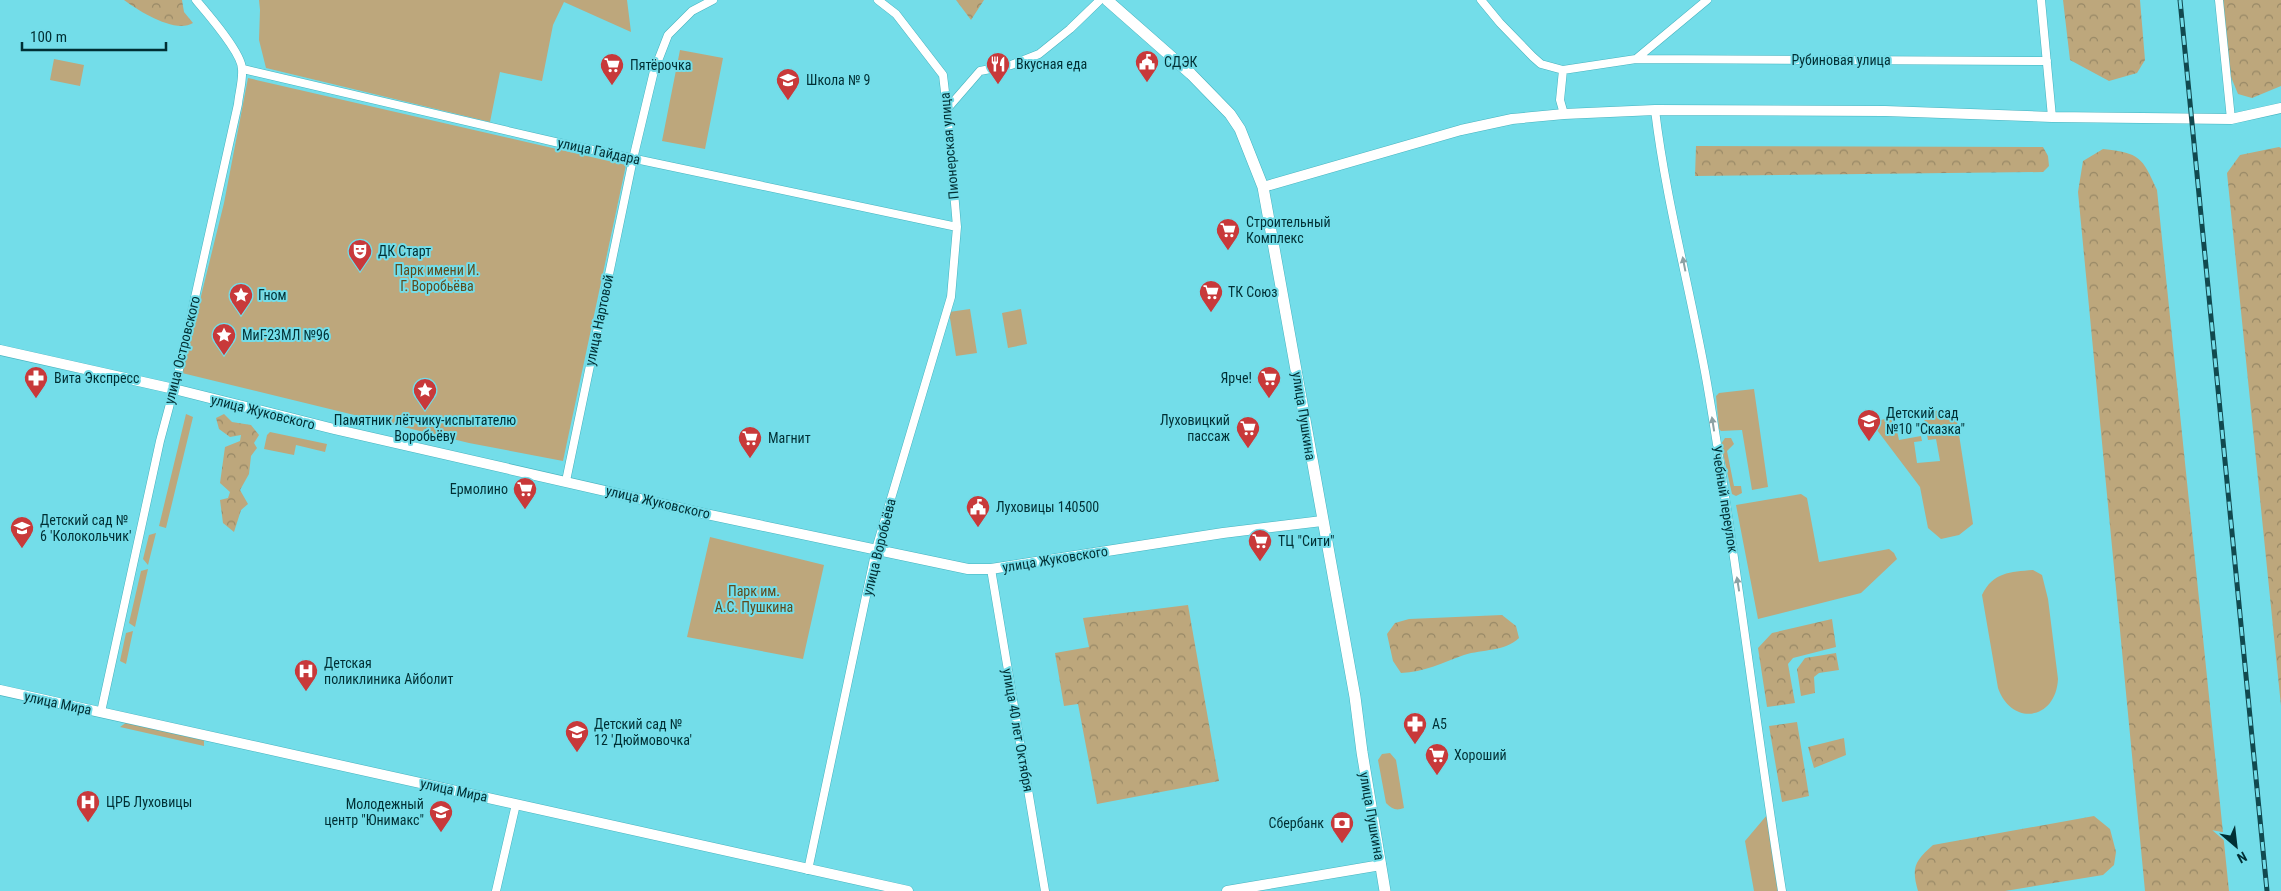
<svg xmlns="http://www.w3.org/2000/svg" width="2281" height="891" viewBox="0 0 2281 891" font-family="'Roboto Condensed',sans-serif">
	<style>
		.green { fill: #bda77c }
		.forest { fill: url(#forest-crowns) }
		.lines { fill: none; stroke-linecap: round; stroke-linejoin: round }
		.minor-casing { stroke: #46b3bf; stroke-width: 9 }
		.tertiary-casing { stroke: #46b3bf; stroke-width: 11 }
		.secondary-casing { stroke: #46b3bf; stroke-width: 12 }
		.minor { stroke: #fff; stroke-width: 8 }
		.tertiary { stroke: #fff; stroke-width: 10 }
		.secondary { stroke: #fff; stroke-width: 11 }
		.rail-casing { stroke: #11494f; stroke-width: 5 }
		.rail { stroke: #73dde9; stroke-width: 3; stroke-dasharray: 9; stroke-linecap: butt }
		.oneway { fill: #8ca1a4 }
		.labels { text-anchor: middle; stroke-width: 4; stroke-linejoin: round; paint-order: stroke }
		.street-label { font-size: 14px; fill: #002f34; stroke: #73dde9 }
		.poi-label { font-size: 14px; fill: #002f34; stroke: #73dde9; text-anchor: start }
		.park-label { font-size: 14px; fill: #5f4b1d; stroke: #73dde9 }
	</style>
	<defs>
		<pattern id="forest-crowns" width="20" height="18" patternUnits="userSpaceOnUse" patternTransform="scale(1.25)"><rect width="20" height="18" fill="#bda77c"/><path d="M2 6a3 3 0 1 1 6 0M12 15a3 3 0 1 1 6 0" fill="none" stroke="#978866"/></pattern>
	</defs>
	<rect width="100%" height="100%" fill="#73dde9"/>
	<path class="green" d="M 259,0 L 627,0 L 631,32 L 564,2 L 553,25 L 542,81 L 500,72 L 490,122 L 266,68 L 259,40 L 260,10 Z
		M 680,50 L 723,58 L 705,149 L 662,141 Z
		M 54,59 L 84,65 L 80,86 L 50,80 Z
		M 248,78 L 626,165 L 563,461 L 469,443 L 182,373 L 224,203 Z
		M 970,309 L 977,353 L 956,356 L 949,312 Z
		M 1021,309 L 1027,344 L 1008,348 L 1002,313 Z
		M 1754,389 L 1768,487 L 1752,490 L 1742,430 L 1721,431 L 1719,429 L 1716,396 L 1719,393 Z
		M 1955,409 L 1973,524 L 1959,535 L 1941,539 L 1928,528 L 1920,487 L 1877,430 L 1876,421 L 1894,417 L 1899,440 L 1921,436 L 1922,441 L 1914,442 L 1917,463 L 1940,461 L 1936,439 L 1928,440 L 1923,412 Z
		M 186,414 L 193,417 L 166,528 L 159,526 Z
		M 270,432 L 327,444 L 325,452 L 296,445 L 294,455 L 264,449 L 267,435 Z
		M 1725,438 L 1731,438 L 1734,444 L 1727,451 L 1734,486 L 1741,486 L 1742,493 L 1736,496 L 1732,494 L 1721,444 Z
		M 1801,494 L 1807,498 L 1819,562 L 1889,549 L 1894,553 L 1897,559 L 1861,593 L 1758,619 L 1736,505 Z
		M 156,533 L 148,565 L 143,559 L 149,535 Z
		M 710,537 L 824,565 L 803,659 L 687,637 Z
		M 148,569 L 135,627 L 129,623 L 141,571 Z
		M 2033,570 L 2042,575 L 2048,599 L 2058,679 C 2056,720 2012,727 1998,688 L 1982,595 C 1993,572 2010,572 2033,570 Z
		M 133,631 L 126,664 L 120,661 L 126,633 Z
		M 127,722 L 204,740 L 204,746 L 120,727 Z
		M 1390,753 L 1396,760 L 1404,808 C 1396,811 1392,809 1386,803 L 1378,760 L 1382,754 Z
		M 1767,815 L 1780,891 L 1754,891 L 1745,841 Z"/>
	<path class="forest" d="M 124,0 L 182,0 L 184,12 L 193,23 C 175,34 139,11 124,0 Z
		M 956,0 L 984,0 L 971,20 Z
		M 2063,0 L 2140,0 L 2145,60 L 2137,73 L 2109,81 L 2070,60 Z
		M 2221,0 L 2281,0 L 2281,86 L 2252,98 L 2238,94 L 2231,77 Z
		M 1696,146 L 2043,147 L 2048,156 L 2049,166 L 2043,172 L 1695,176 Z
		M 2279,147 L 2281,148 L 2281,706 L 2227,173 L 2240,155 Z
		M 2103,149 C 2140,153 2142,157 2157,190 L 2229,891 L 2145,891 L 2078,192 L 2083,161 Z
		M 224,414 L 232,422 L 251,425 L 259,435 L 254,443 L 257,448 L 251,456 L 249,474 L 240,490 L 248,504 L 241,510 L 234,532 L 223,523 L 220,500 L 228,498 L 230,492 L 220,483 L 225,447 L 240,441 L 241,435 L 230,437 L 219,429 L 216,418 Z
		M 1188,605 L 1219,781 L 1097,804 L 1078,704 L 1064,706 L 1055,653 L 1089,647 L 1083,618 Z
		M 1502,615 L 1516,626 L 1519,638 C 1504,652 1483,649 1464,655 C 1442,663 1424,672 1401,673 L 1393,661 L 1387,634 L 1395,623 L 1409,619 Z
		M 1832,619 L 1836,647 L 1793,658 L 1788,664 L 1795,703 L 1767,707 L 1758,648 L 1772,633 Z
		M 1836,653 L 1839,670 L 1819,673 L 1814,677 L 1815,693 L 1801,696 L 1797,669 L 1805,658 Z
		M 1797,722 L 1809,796 L 1782,802 L 1769,726 Z
		M 1844,738 L 1846,755 L 1814,768 L 1808,747 Z
		M 2094,816 L 2110,829 L 2116,852 L 2114,865 L 2103,875 L 2005,891 L 1918,891 C 1911,867 1915,861 1933,845 Z"/>
	<g class="lines">
		<g class="minor-casing">
			<path id="minor" d="M 1481,0 L 1500,23 L 1533,57 L 1541,64 L 1563,70 L 1636,59 L 1707,0
				M 2041,0 L 2052,117
				M 2219,0 L 2231,119
				M 1636,59 L 2047,61
				M 243,69 L 555,142 L 957,227
				M 1563,70 L 1560,100 L 1564,114
				M 947,109 L 980,71 L 1011,65 L 1039,54 L 1070,29 L 1100,0
				M 1655,110 C 1666,202 1691,292 1707,383 C 1736,552 1755,722 1782,891
				M 566,481 L 633,159 L 654,71 L 668,35 L 692,11 L 713,0
				M 991,569 L 1045,891
				M 101,712 L 160,441 L 178,374 L 238,104 C 239,93 243,80 242,69 C 242,53 207,13 196,0
				M 808,870 L 876,549 L 951,297 L 957,227 L 947,109 L 943,75 L 896,14 L 878,0
				M 496,891 L 516,804"/>
		</g>
		<g class="tertiary-casing">
			<path id="tertiary" d="M 1263,187 L 1461,130 L 1512,119 L 1564,114 L 1655,110 L 1885,111 L 2052,117 L 2231,119 L 2281,108
				M 0,350 L 174,389 L 334,429 L 706,514 L 968,569 L 991,569 L 1223,533 L 1322,521
				M 0,690 L 908,891
				M 1227,891 L 1381,865"/>
		</g>
		<g class="secondary-casing">
			<path id="secondary" d="M 1107,0 L 1191,74 L 1230,114 L 1240,129 L 1263,187 L 1355,697 L 1362,752 L 1385,891"/>
		</g>
		<use href="#minor" class="minor"/>
		<use href="#tertiary" class="tertiary"/>
		<use href="#secondary" class="secondary"/>
		<g class="rail-casing">
			<path id="rail" d="M 2180,0 L 2267,891"/>
		</g>
		<use href="#rail" class="rail"/>
	</g>
	<defs><path id="oneway-solid" d="M-6-.8H1V-3.2L6.5 0L1 3.2V.8H-6Z" transform="scale(1.25)"/></defs>
	<g class="oneway">
		<use href="#oneway-solid" transform="translate(1684 264) rotate(-101)"/>
		<use href="#oneway-solid" transform="translate(1713 424) rotate(-99)"/>
		<use href="#oneway-solid" transform="translate(1738 584) rotate(-99)"/>
	</g>
	<defs>
		<g id="civic-pin" transform="scale(1.25)"><path d="M0 17L-7.5 6A9.5 9.5 0 1 1 7.5 6Z" fill="#c8393a" stroke="#73dde9"/><path d="M-.6-6.5H3V-4.5H.6V-3L4-1V1h2V6H-6V1h2V-1L-.6-3ZM-1.2 2.5V6h2.4V2.5Z" fill="#fff"/></g>
		<g id="restaurant-pin" transform="scale(1.25)"><path d="M0 17L-7.5 6A9.5 9.5 0 1 1 7.5 6Z" fill="#c8393a" stroke="#73dde9"/><path d="M-5-6h1v4h1v-4h1v4h1v-4h1v5L-1.5 .5V6h-2V.5L-5-1ZM5-6V6H3V1.5H1.5Q1.5-4 5-6Z" fill="#fff"/></g>
		<g id="supermarket-pin" transform="scale(1.25)"><path d="M0 17L-7.5 6A9.5 9.5 0 1 1 7.5 6Z" fill="#c8393a" stroke="#73dde9"/><path d="M-6-5.5h2.5l.6 2H6L4.5 2H-2.5L-4.4-4H-6ZM-1.5 3.2a1.3 1.3 0 1 0 .1 0ZM3 3.2a1.3 1.3 0 1 0 .1 0Z" fill="#fff"/></g>
		<g id="school-pin" transform="scale(1.25)"><path d="M0 17L-7.5 6A9.5 9.5 0 1 1 7.5 6Z" fill="#c8393a" stroke="#73dde9"/><path d="M0-5L7-2L0 1L-7-2ZM-4 1L0 2.5L4 1V4Q0 6-4 4Z" fill="#fff"/></g>
		<g id="theatre-pin" transform="scale(1.25)"><path d="M0 17L-7.5 6A9.5 9.5 0 1 1 7.5 6Z" fill="#c8393a" stroke="#73dde9"/><path d="M-5-5.5Q0-4 5-5.5V0Q5 5 0 6Q-5 5-5 0ZM-3.3-2.5H-1v1.5H-3.3ZM1-2.5H3.3v1.5H1ZM-2.8 1Q0 5.5 2.8 1Z" fill="#fff"/></g>
		<g id="sight-pin" transform="scale(1.25)"><path d="M0 17L-7.5 6A9.5 9.5 0 1 1 7.5 6Z" fill="#c8393a" stroke="#73dde9"/><path d="M0-6L1.8-2.2L6-1.7L2.9 1.2L3.7 5.4L0 3.3L-3.7 5.4L-2.9 1.2L-6-1.7L-1.8-2.2Z" fill="#fff"/></g>
		<g id="pharmacy-pin" transform="scale(1.25)"><path d="M0 17L-7.5 6A9.5 9.5 0 1 1 7.5 6Z" fill="#c8393a" stroke="#73dde9"/><path d="M-2-6h4v4h4v4h-4v4h-4v-4h-4v-4h4Z" fill="#fff"/></g>
		<g id="hospital-pin" transform="scale(1.25)"><path d="M0 17L-7.5 6A9.5 9.5 0 1 1 7.5 6Z" fill="#c8393a" stroke="#73dde9"/><path d="M-5-5h3v3.5h4V-5h3V5h-3V1.5h-4V5h-3Z" fill="#fff"/></g>
		<g id="bank-pin" transform="scale(1.25)"><path d="M0 17L-7.5 6A9.5 9.5 0 1 1 7.5 6Z" fill="#c8393a" stroke="#73dde9"/><path d="M-6-4H6V4H-6ZM0-2.3a2.3 2.3 0 1 0 0 4.6a2.3 2.3 0 1 0 0-4.6Z" fill="#fff"/></g>
	</defs>
	<g fill-rule="evenodd">
		<use href="#civic-pin" x="1147" y="62"/>
		<use href="#restaurant-pin" x="998" y="64"/>
		<use href="#supermarket-pin" x="612" y="65"/>
		<use href="#school-pin" x="788" y="80"/>
		<use href="#supermarket-pin" x="1228" y="230"/>
		<use href="#theatre-pin" x="360" y="251"/>
		<use href="#supermarket-pin" x="1211" y="292"/>
		<use href="#sight-pin" x="241" y="295"/>
		<use href="#sight-pin" x="224" y="335"/>
		<use href="#pharmacy-pin" x="36" y="378"/>
		<use href="#supermarket-pin" x="1269" y="378"/>
		<use href="#sight-pin" x="425" y="390"/>
		<use href="#school-pin" x="1869" y="421"/>
		<use href="#supermarket-pin" x="1248" y="428"/>
		<use href="#supermarket-pin" x="750" y="438"/>
		<use href="#supermarket-pin" x="525" y="489"/>
		<use href="#civic-pin" x="978" y="507"/>
		<use href="#school-pin" x="22" y="528"/>
		<use href="#supermarket-pin" x="1260" y="541"/>
		<use href="#hospital-pin" x="306" y="671"/>
		<use href="#pharmacy-pin" x="1415" y="724"/>
		<use href="#school-pin" x="577" y="732"/>
		<use href="#supermarket-pin" x="1437" y="755"/>
		<use href="#hospital-pin" x="88" y="802"/>
		<use href="#school-pin" x="441" y="812"/>
		<use href="#bank-pin" x="1342" y="823"/>
	</g>
	<g class="labels">
		<g class="street-label">
			<text x="1841" y="65">Рубиновая улица</text>
			<text transform="translate(949 146) rotate(-95)" y="5">Пионерская улица</text>
			<text transform="translate(599 151) rotate(12)" y="5">улица Гайдара</text>
			<text transform="translate(599 320) rotate(-78)" y="5">улица Нартовой</text>
			<text transform="translate(182 350) rotate(-76)" y="5">улица Островского</text>
			<text transform="translate(263 412) rotate(14)" y="5">улица Жуковского</text>
			<text transform="translate(1304 416) rotate(81)" y="5">улица Пушкина</text>
			<text transform="translate(1725 499) rotate(81)" y="5">Учебный переулок</text>
			<text transform="translate(658 502) rotate(13)" y="5">улица Жуковского</text>
			<text transform="translate(879 547) rotate(-76)" y="5">улица Воробьёва</text>
			<text transform="translate(1055 559) rotate(-9)" y="5">улица Жуковского</text>
			<text transform="translate(58 703) rotate(12)" y="5">улица Мира</text>
			<text transform="translate(1018 730) rotate(80)" y="5">улица 40 лет Октября</text>
			<text transform="translate(454 790) rotate(12)" y="5">улица Мира</text>
			<text transform="translate(1372 816) rotate(80)" y="5">улица Пушкина</text>
		</g>
		<g class="poi-label">
			<text x="1164" y="67">СДЭК</text>
			<text x="1016" y="69">Вкусная еда</text>
			<text x="630" y="70">Пятёрочка</text>
			<text x="806" y="85">Школа № 9</text>
			<text x="1246" y="227">Строительный<tspan x="1246" dy="16">Комплекс</tspan></text>
			<text x="378" y="256">ДК Старт</text>
			<text x="1228" y="297">ТК Союз</text>
			<text x="258" y="300">Гном</text>
			<text x="242" y="340">МиГ-23МЛ №96</text>
			<text x="54" y="383">Вита Экспресс</text>
			<text x="1252" y="383" text-anchor="end">Ярче!</text>
			<text x="1886" y="418">Детский сад<tspan x="1886" dy="16">№10 "Сказка"</tspan></text>
			<text x="425" y="425" text-anchor="middle">Памятник лётчику-испытателю<tspan x="425" dy="16">Воробьёву</tspan></text>
			<text x="1230" y="425" text-anchor="end">Луховицкий<tspan x="1230" dy="16">пассаж</tspan></text>
			<text x="768" y="443">Магнит</text>
			<text x="508" y="494" text-anchor="end">Ермолино</text>
			<text x="996" y="512">Луховицы 140500</text>
			<text x="40" y="525">Детский сад №<tspan x="40" dy="16">6 'Колокольчик'</tspan></text>
			<text x="1278" y="546">ТЦ "Сити"</text>
			<text x="324" y="668">Детская<tspan x="324" dy="16">поликлиника Айболит</tspan></text>
			<text x="594" y="729">Детский сад №<tspan x="594" dy="16">12 'Дюймовочка'</tspan></text>
			<text x="1432" y="729">А5</text>
			<text x="1454" y="760">Хороший</text>
			<text x="106" y="807">ЦРБ Луховицы</text>
			<text x="424" y="809" text-anchor="end">Молодежный<tspan x="424" dy="16">центр "Юнимакс"</tspan></text>
			<text x="1324" y="828" text-anchor="end">Сбербанк</text>
		</g>
		<g class="park-label">
			<text x="437" y="275">Парк имени И.<tspan x="437" dy="16">Г. Воробьёва</tspan></text>
			<text x="754" y="596">Парк им.<tspan x="754" dy="16">А.С. Пушкина</tspan></text>
		</g>
	</g>
	<g transform="translate(2236 846) rotate(152)" stroke="#73dde9" stroke-width="4" paint-order="stroke">
	<path d="M0-4L9 19L0 12L-9 19Z" fill="#002f34"/>
	<text y="-8" font-size="14" font-weight="bold" text-anchor="middle" fill="#002f34">N</text>
	</g>
	<path d="M22 42v8h144v-8" fill="none" stroke="#002f34" stroke-width="2.5"/>
	<text x="30" y="42" font-size="15" fill="#002f34" stroke="#73dde9" stroke-width="4" paint-order="stroke">100 m</text>
</svg>
